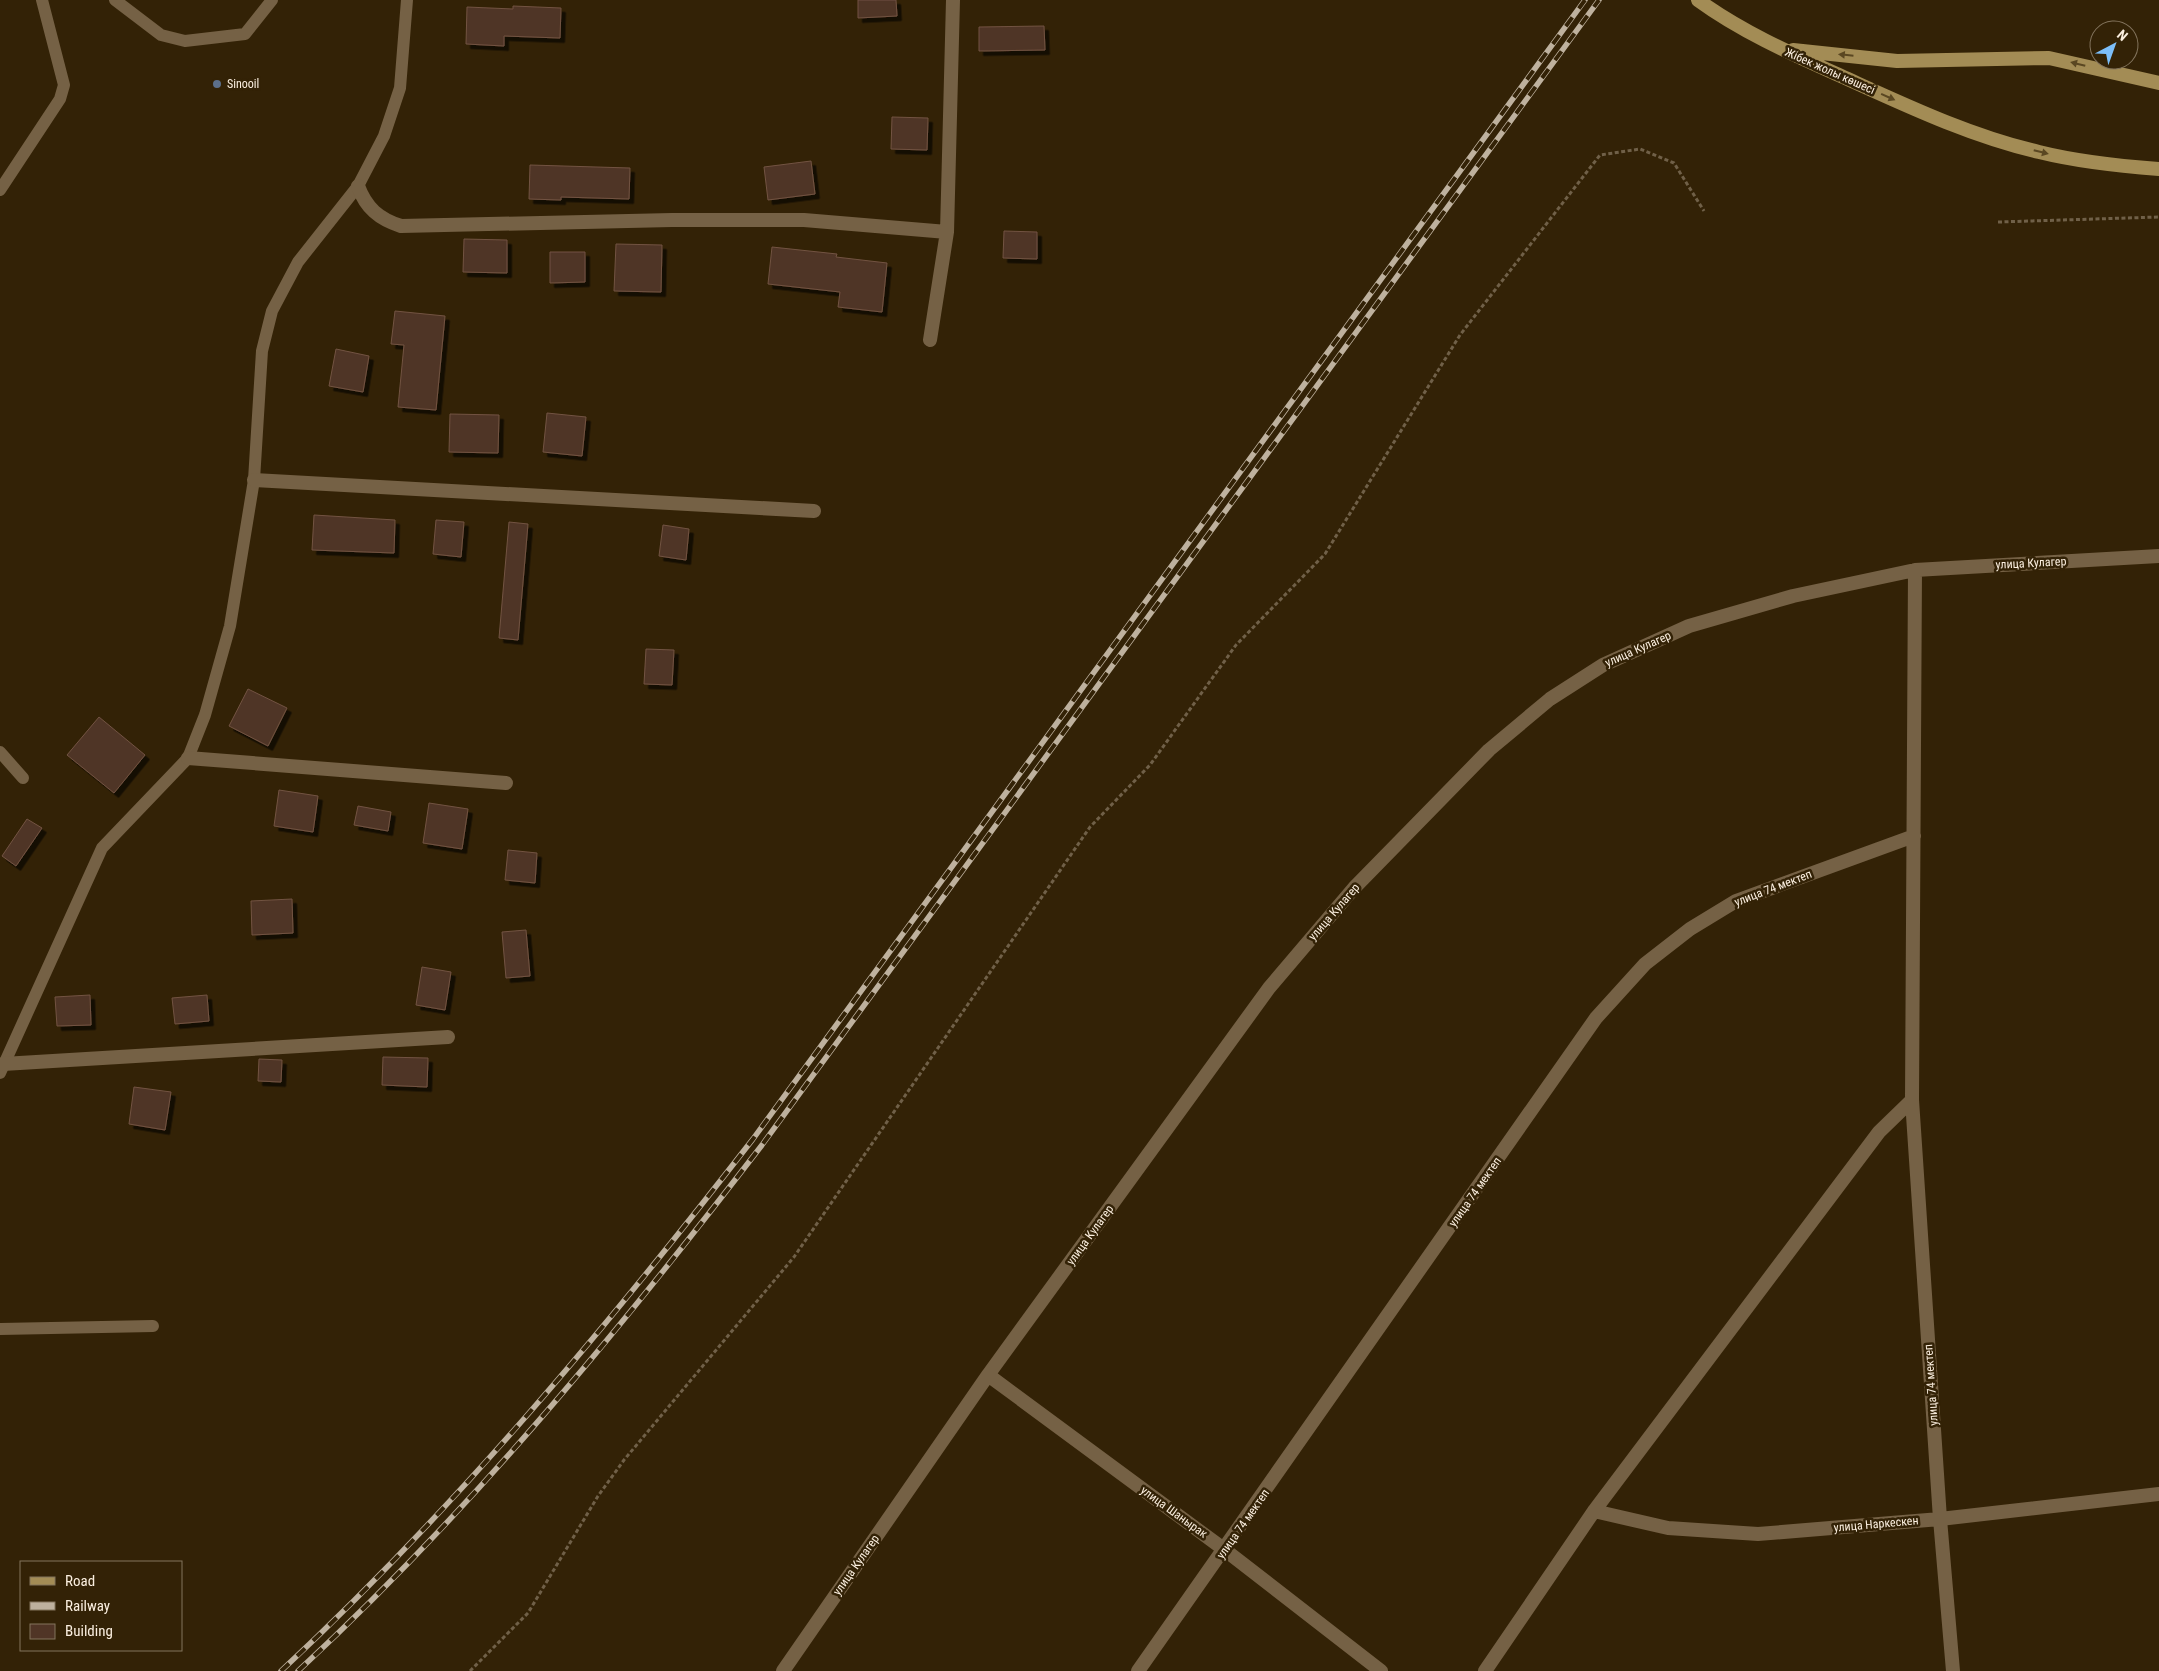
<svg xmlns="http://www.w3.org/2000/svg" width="2159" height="1671" viewBox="0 0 2159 1671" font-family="'Roboto Condensed',sans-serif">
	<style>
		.building { fill: #503526; stroke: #725342; filter: url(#shadow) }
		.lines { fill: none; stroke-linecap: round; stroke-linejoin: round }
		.path { stroke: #706048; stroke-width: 3; stroke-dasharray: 4 2.5; stroke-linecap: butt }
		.service { stroke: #756145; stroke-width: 12 }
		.minor { stroke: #756145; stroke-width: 14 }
		.primary { stroke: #a38c55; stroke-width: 14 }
		.rail-casing { stroke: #beb19e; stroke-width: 5.5 }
		.rail { stroke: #332206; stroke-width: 4; stroke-dasharray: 11; stroke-linecap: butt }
		.oneway { fill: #5a4722 }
		.service-dot { fill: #5c6f8a; stroke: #332206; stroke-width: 2 }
		.labels { text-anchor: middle; stroke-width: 5; stroke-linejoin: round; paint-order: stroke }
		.street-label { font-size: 12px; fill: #fbefe0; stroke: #332206 }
		.poi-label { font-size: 12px; fill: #fbefe0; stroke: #332206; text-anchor: start }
	</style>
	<defs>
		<filter id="shadow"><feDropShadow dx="4.5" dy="4.5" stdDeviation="0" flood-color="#0009"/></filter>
	</defs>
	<rect width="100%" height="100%" fill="#332206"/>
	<path class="building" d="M 858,0 L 896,0 L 897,16 L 858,18 Z
		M 513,6 L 561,8 L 560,38 L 504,36 L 504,46 L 466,44 L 467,7 L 513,9 Z
		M 1044,26 L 1045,50 L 979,51 L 979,27 Z
		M 892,117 L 928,118 L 927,150 L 891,149 Z
		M 811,161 L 815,194 L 768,200 L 764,167 Z
		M 530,165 L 630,168 L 629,199 L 561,197 L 561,200 L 529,199 Z
		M 1004,231 L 1037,232 L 1037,259 L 1003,258 Z
		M 464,239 L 507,240 L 507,273 L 463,272 Z
		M 616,244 L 662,245 L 661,292 L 614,291 Z
		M 772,247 L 837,254 L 836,257 L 887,263 L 882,312 L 838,307 L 840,292 L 768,284 Z
		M 550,252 L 585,252 L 585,282 L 550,283 Z
		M 395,311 L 445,316 L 436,410 L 398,407 L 404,345 L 391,344 Z
		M 336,349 L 369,356 L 363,392 L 329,386 Z
		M 547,413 L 586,417 L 582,456 L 543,452 Z
		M 450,414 L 499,415 L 498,453 L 449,452 Z
		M 314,515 L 395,520 L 394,553 L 312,550 Z
		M 436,520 L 464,522 L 461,557 L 433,554 Z
		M 509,522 L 528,524 L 518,640 L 499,638 Z
		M 663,525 L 689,529 L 686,560 L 659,556 Z
		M 646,649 L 674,650 L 672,685 L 644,684 Z
		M 248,689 L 287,708 L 268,746 L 229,726 Z
		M 99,717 L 145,755 L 114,793 L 67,755 Z
		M 279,790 L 318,796 L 313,832 L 274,826 Z
		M 429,803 L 468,809 L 462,849 L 423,843 Z
		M 358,806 L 391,812 L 388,831 L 354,825 Z
		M 27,819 L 42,828 L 16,866 L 2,856 Z
		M 508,850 L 537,853 L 535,883 L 505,880 Z
		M 292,899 L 293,933 L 252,935 L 251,901 Z
		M 526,930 L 530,976 L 506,978 L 502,932 Z
		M 422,967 L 451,972 L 445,1010 L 416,1005 Z
		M 90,995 L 91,1025 L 57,1026 L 55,997 Z
		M 207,995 L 209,1021 L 175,1024 L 172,998 Z
		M 383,1057 L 428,1058 L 427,1087 L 382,1085 Z
		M 259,1059 L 282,1060 L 281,1082 L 258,1081 Z
		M 134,1087 L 171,1092 L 165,1130 L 129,1124 Z"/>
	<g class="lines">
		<path class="path" d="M 1998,222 L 2159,217
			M 470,1671 L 528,1613 L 598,1496 L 624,1460 L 794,1257 L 1090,827 L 1150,765 L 1236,645 L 1325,554 L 1460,335 L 1600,155 L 1640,149 L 1674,163 L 1704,211"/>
		<path class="service" d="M 115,0 L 161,35 L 185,41 L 245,34 L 272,0
			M 0,190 L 60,99 L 64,85 L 42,0
			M 0,752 L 23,778
			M 0,1073 L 102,848 L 188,758 L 205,715 L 230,626 L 254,480 L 262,351 L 272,311 L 298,262 L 358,186 L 384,136 L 400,88 L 407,0
			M 0,1329 L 153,1326"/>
		<path class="minor" d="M 358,186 C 366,208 379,219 401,226 L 672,220 L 804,220 L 947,232
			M 930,340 L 947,232 L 953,0
			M 254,480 L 814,511
			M 1915,570 L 1912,1100 L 1940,1519 L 1953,1671
			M 188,758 L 506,783
			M 3,1064 L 448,1037
			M 988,1375 L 1225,1550 L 1381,1671
			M 1594,1511 L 1668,1528 L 1758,1534 L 1940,1519 L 2159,1494
			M 783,1671 L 988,1375 L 1269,988 L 1354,888 L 1489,750 L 1550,699 L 1603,665 L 1689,626 L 1793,596 L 1915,570 L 2159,556
			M 1138,1671 L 1596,1018 L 1645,964 L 1690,929 L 1736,901 L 1914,836
			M 1485,1671 L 1594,1511 L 1879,1132 L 1912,1100"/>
		<path class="primary" d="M 1698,0 C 1742,32 1792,54 1841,76 C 1905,105 1970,136 2039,152 C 2079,162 2119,166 2159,169
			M 1793,50 L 1897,61 L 2049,58 L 2159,83"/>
		<g class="rail-casing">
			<path id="rail" d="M 281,1671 C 455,1509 607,1327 753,1139 L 1585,0
				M 298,1671 C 470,1512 619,1331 762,1145 L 1599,0"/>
		</g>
		<use href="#rail" class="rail"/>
	</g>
	<defs><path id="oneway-solid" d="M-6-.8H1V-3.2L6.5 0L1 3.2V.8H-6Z" transform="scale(1.25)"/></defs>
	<g class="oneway">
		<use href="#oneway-solid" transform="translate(1846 55) rotate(-174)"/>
		<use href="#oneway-solid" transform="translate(2078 64) rotate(-166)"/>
		<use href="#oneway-solid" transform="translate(1888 97) rotate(24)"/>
		<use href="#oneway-solid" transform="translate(2041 152) rotate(14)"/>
	</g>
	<circle class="service-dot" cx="217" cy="84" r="5"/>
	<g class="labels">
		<g class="street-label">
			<text transform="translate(1830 71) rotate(24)" y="4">Жібек жолы көшесі</text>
			<text transform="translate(2031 563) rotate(-3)" y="4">улица Кулагер</text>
			<text transform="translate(1638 649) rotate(-24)" y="4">улица Кулагер</text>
			<text transform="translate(1773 888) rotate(-21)" y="4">улица 74 мектеп</text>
			<text transform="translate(1334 912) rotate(-49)" y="4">улица Кулагер</text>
			<text transform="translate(1475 1192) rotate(-55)" y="4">улица 74 мектеп</text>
			<text transform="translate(1090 1235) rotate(-54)" y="4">улица Кулагер</text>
			<text transform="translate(1931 1385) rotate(-94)" y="4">улица 74 мектеп</text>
			<text transform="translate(1174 1512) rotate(36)" y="4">улица Шанырак</text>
			<text transform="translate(1243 1524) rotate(-55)" y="4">улица 74 мектеп</text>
			<text transform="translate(1876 1524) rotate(-5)" y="4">улица Наркескен</text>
			<text transform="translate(856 1565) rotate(-55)" y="4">улица Кулагер</text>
		</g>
		<g class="poi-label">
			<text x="227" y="88">Sinooil</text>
		</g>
	</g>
	<rect x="20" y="1561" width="162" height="90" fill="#332206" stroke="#83745d"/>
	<rect x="30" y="1577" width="25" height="8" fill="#a38c55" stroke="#83745d"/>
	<text x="65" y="1586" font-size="15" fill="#fbefe0">Road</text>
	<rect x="30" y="1602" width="25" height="8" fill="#beb19e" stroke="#83745d"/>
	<text x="65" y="1611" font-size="15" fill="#fbefe0">Railway</text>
	<rect x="30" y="1624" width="25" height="15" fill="#503526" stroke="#83745d"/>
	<text x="65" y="1636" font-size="15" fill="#fbefe0">Building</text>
	<g transform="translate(2114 45) rotate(41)"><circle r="24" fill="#332206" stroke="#83745d"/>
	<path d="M0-4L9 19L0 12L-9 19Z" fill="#7cbef9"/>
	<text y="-8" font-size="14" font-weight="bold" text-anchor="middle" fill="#fbefe0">N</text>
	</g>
</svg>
